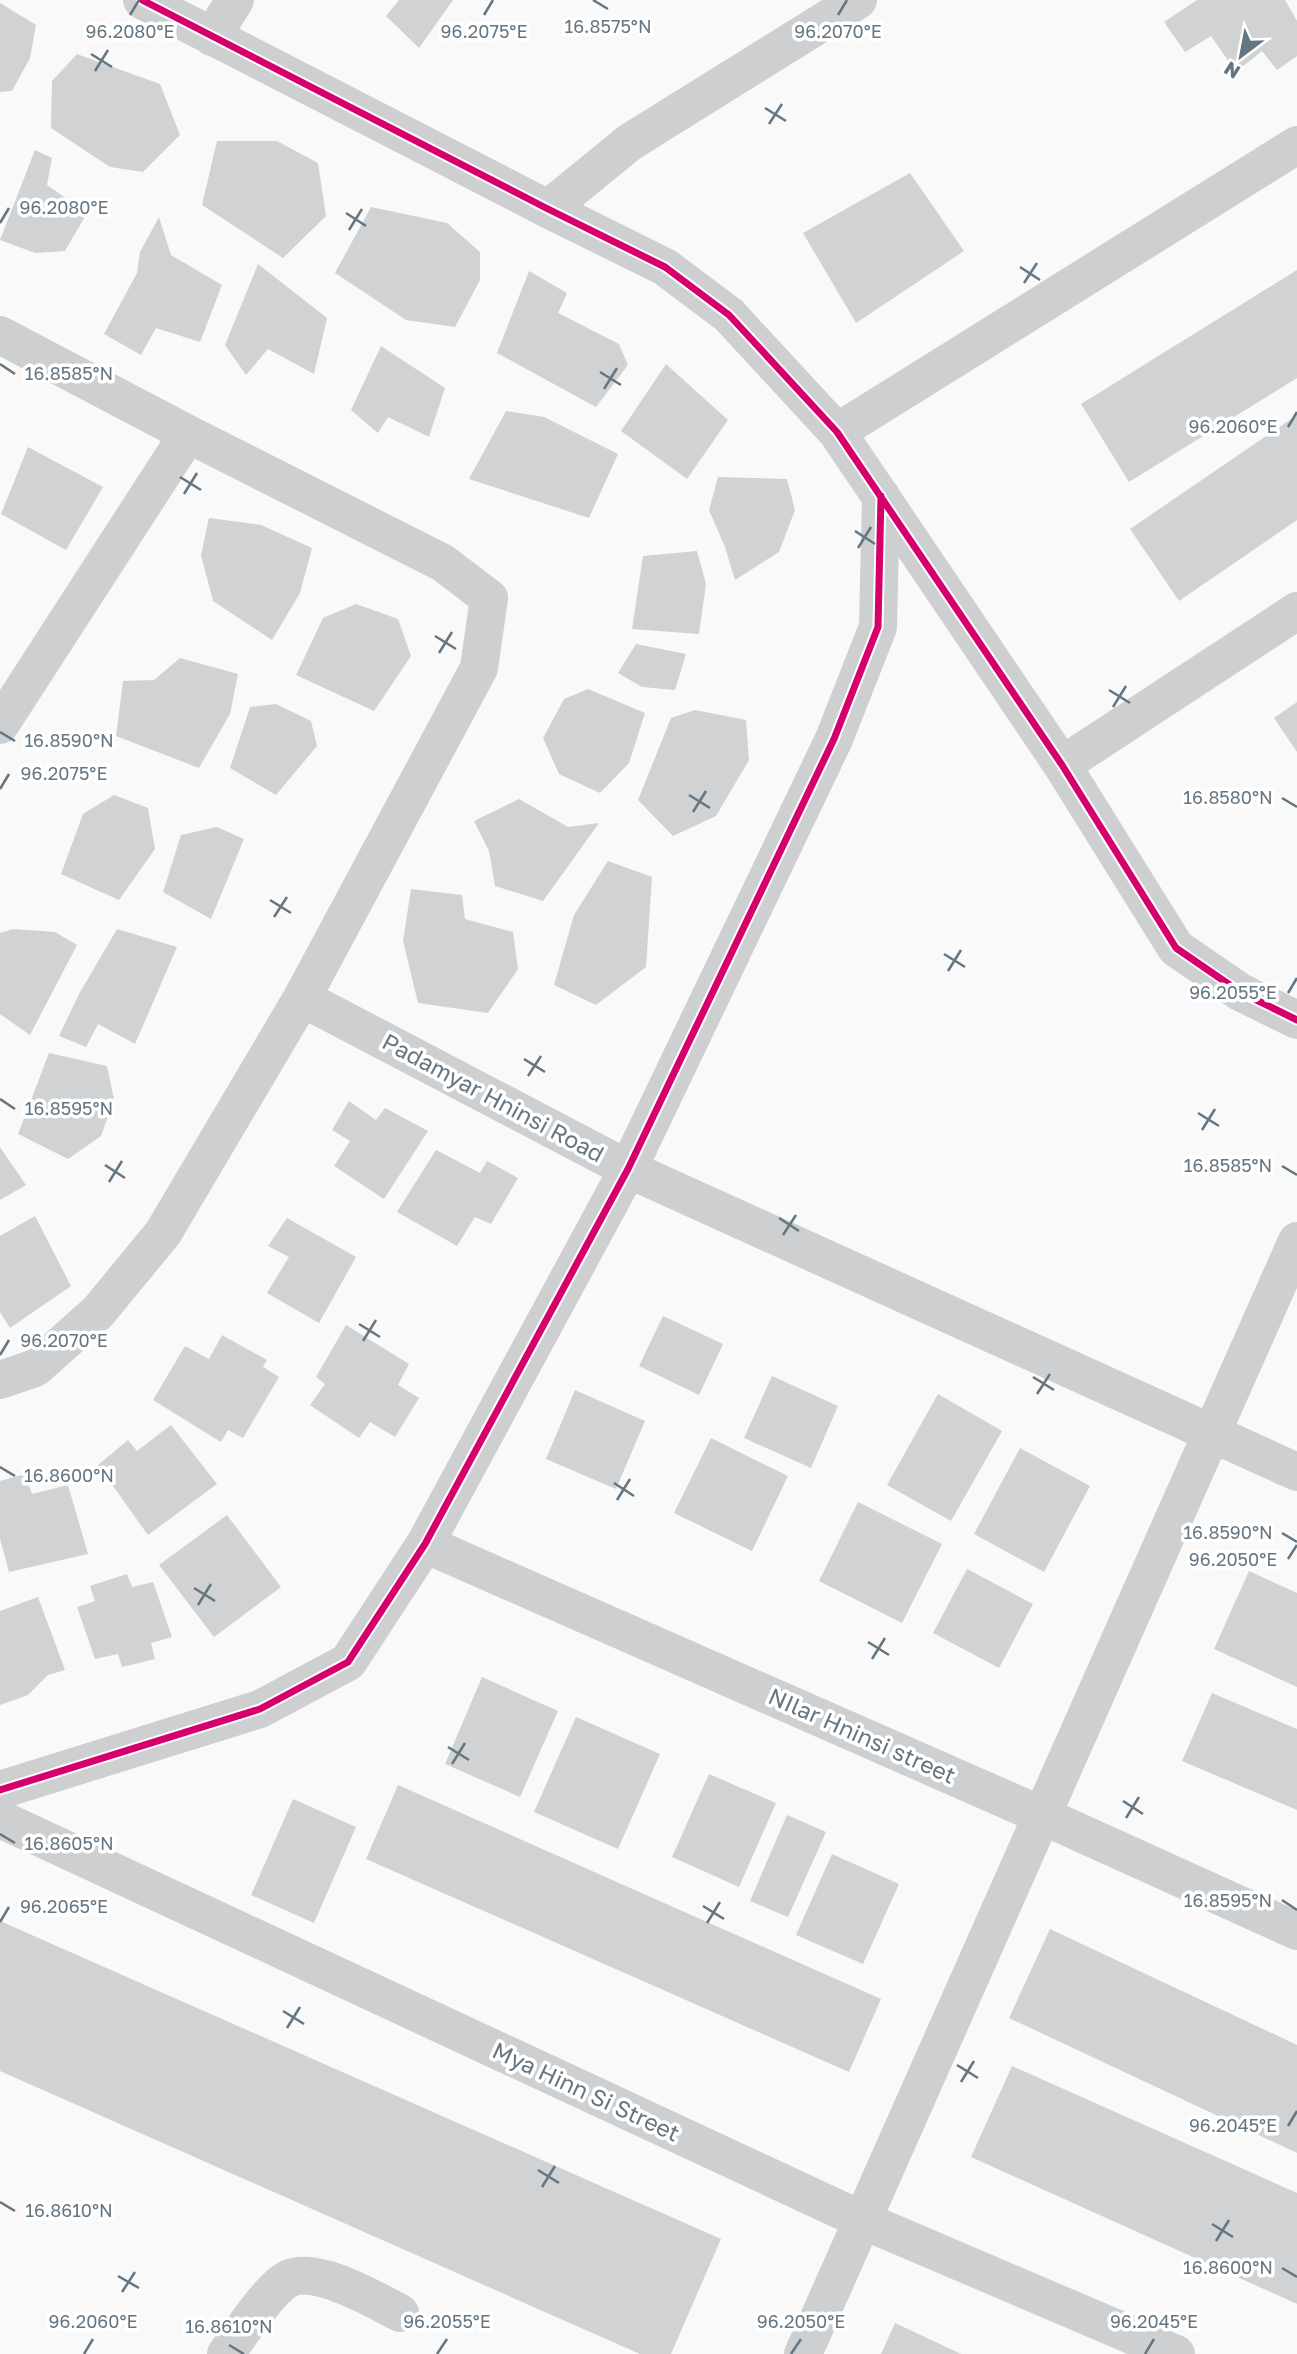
<svg xmlns="http://www.w3.org/2000/svg" width="1297" height="2354" viewBox="0 0 1297 2354" font-family="'Golos Text',sans-serif">
	<style>
		.building { fill: #d0d2d3 }
		.lines { fill: none; stroke-linecap: round; stroke-linejoin: round }
		.minor { stroke: #cecfd0; stroke-width: 38 }
		.cycleway-casing { stroke: #fff; stroke-width: 11 }
		.cycleway { stroke: #d6006c; stroke-width: 7 }
		.ticks { fill: none; stroke: #657683; stroke-width: 2.5 }
		.labels { text-anchor: middle; stroke-width: 7; stroke-linejoin: round; paint-order: stroke }
		.street-label { font-size: 23px; fill: #657683; stroke: #fff }
		.ticks-label { font-size: 18px; text-anchor: middle; fill: #657683; stroke: #fff; stroke-width: 7; stroke-linejoin: round; paint-order: stroke }
	</style>
	<rect width="100%" height="100%" fill="#f9f9f9"/>
	<path class="building" d="M 399,0 L 453,0 L 419,48 L 386,16 Z
		M 1197,0 L 1285,0 L 1297,21 L 1297,56 L 1277,70 L 1262,51 L 1236,72 L 1211,36 L 1185,52 L 1164,22 Z
		M 0,3 L 36,25 L 30,58 L 12,91 L 0,92 Z
		M 77,54 L 160,84 L 180,135 L 143,172 L 110,167 L 51,128 L 52,81 Z
		M 217,141 L 277,141 L 318,163 L 326,216 L 283,258 L 202,205 Z
		M 35,150 L 52,158 L 47,185 L 87,213 L 65,251 L 35,253 L 0,240 Z
		M 910,173 L 964,251 L 856,323 L 803,233 Z
		M 371,207 L 447,223 L 480,252 L 480,280 L 455,327 L 406,320 L 335,273 Z
		M 159,217 L 171,255 L 222,285 L 200,342 L 156,328 L 141,355 L 104,334 L 137,273 L 140,252 Z
		M 258,264 L 327,318 L 314,374 L 268,349 L 246,375 L 225,345 Z
		M 1297,270 L 1297,378 L 1129,482 L 1081,404 Z
		M 529,271 L 567,293 L 558,313 L 619,344 L 628,365 L 596,407 L 497,353 Z
		M 381,346 L 445,388 L 429,437 L 388,417 L 378,433 L 351,410 Z
		M 666,364 L 728,420 L 687,479 L 621,431 Z
		M 506,411 L 544,417 L 618,454 L 589,518 L 469,479 Z
		M 1297,415 L 1297,520 L 1179,601 L 1130,529 Z
		M 28,447 L 103,487 L 66,550 L 1,514 Z
		M 718,477 L 787,479 L 795,510 L 779,552 L 735,580 L 725,547 L 709,510 Z
		M 209,518 L 261,525 L 312,548 L 300,593 L 272,640 L 213,601 L 201,555 Z
		M 697,551 L 706,584 L 699,634 L 632,629 L 643,556 Z
		M 356,604 L 398,619 L 411,656 L 374,711 L 296,675 L 323,618 Z
		M 636,644 L 686,654 L 675,690 L 642,687 L 618,673 Z
		M 180,658 L 238,674 L 230,714 L 199,768 L 116,736 L 123,681 L 154,680 Z
		M 588,689 L 645,713 L 629,763 L 600,793 L 559,774 L 543,738 L 564,699 Z
		M 1297,702 L 1297,752 L 1274,718 Z
		M 276,704 L 311,721 L 317,746 L 276,795 L 230,768 L 250,707 Z
		M 695,710 L 746,720 L 749,760 L 716,816 L 673,836 L 638,800 L 671,718 Z
		M 114,795 L 148,808 L 155,849 L 119,900 L 61,874 L 83,814 Z
		M 519,799 L 568,827 L 599,823 L 543,901 L 495,886 L 489,851 L 474,821 Z
		M 217,827 L 244,839 L 211,919 L 163,892 L 181,835 Z
		M 608,861 L 652,877 L 646,967 L 596,1005 L 554,985 L 574,915 Z
		M 411,889 L 462,895 L 465,919 L 513,932 L 518,969 L 488,1013 L 418,1003 L 403,941 Z
		M 13,929 L 55,932 L 77,945 L 30,1035 L 0,1014 L 0,933 Z
		M 117,929 L 177,947 L 135,1044 L 98,1024 L 86,1047 L 59,1036 L 79,994 Z
		M 49,1053 L 107,1066 L 114,1099 L 101,1136 L 68,1159 L 18,1134 Z
		M 349,1101 L 376,1120 L 385,1108 L 428,1131 L 384,1199 L 334,1166 L 350,1141 L 332,1130 Z
		M 0,1147 L 26,1185 L 0,1200 Z
		M 436,1150 L 480,1173 L 487,1161 L 518,1178 L 491,1224 L 475,1217 L 457,1246 L 397,1212 Z
		M 35,1216 L 71,1286 L 10,1328 L 0,1312 L 0,1236 Z
		M 287,1218 L 356,1257 L 319,1323 L 267,1293 L 289,1257 L 268,1246 Z
		M 663,1316 L 723,1344 L 699,1395 L 639,1366 Z
		M 346,1325 L 409,1364 L 398,1385 L 419,1398 L 395,1437 L 370,1422 L 359,1438 L 310,1405 L 325,1384 L 316,1377 Z
		M 222,1335 L 267,1360 L 263,1367 L 279,1377 L 243,1438 L 228,1430 L 221,1442 L 153,1400 L 185,1346 L 209,1359 Z
		M 772,1376 L 838,1406 L 811,1468 L 744,1438 Z
		M 575,1390 L 645,1421 L 616,1489 L 546,1459 Z
		M 938,1394 L 1002,1431 L 951,1521 L 887,1485 Z
		M 171,1425 L 217,1484 L 148,1535 L 98,1465 L 128,1440 L 137,1451 Z
		M 711,1438 L 788,1476 L 752,1551 L 674,1513 Z
		M 1020,1448 L 1090,1486 L 1044,1572 L 974,1534 Z
		M 25,1474 L 32,1494 L 68,1485 L 88,1554 L 9,1572 L 0,1539 L 0,1481 Z
		M 858,1502 L 942,1544 L 902,1623 L 819,1581 Z
		M 227,1515 L 281,1587 L 214,1637 L 159,1565 Z
		M 967,1569 L 1033,1604 L 999,1668 L 933,1633 Z
		M 1249,1571 L 1297,1593 L 1297,1687 L 1214,1649 Z
		M 127,1574 L 132,1587 L 153,1582 L 172,1637 L 151,1643 L 155,1659 L 122,1667 L 118,1654 L 95,1659 L 77,1607 L 95,1601 L 90,1586 Z
		M 38,1597 L 65,1670 L 48,1675 L 28,1695 L 0,1705 L 0,1611 Z
		M 482,1677 L 558,1711 L 520,1797 L 445,1764 Z
		M 1212,1693 L 1297,1729 L 1297,1810 L 1182,1761 Z
		M 576,1717 L 660,1754 L 618,1849 L 534,1812 Z
		M 709,1774 L 776,1803 L 739,1887 L 672,1857 Z
		M 398,1785 L 881,1999 L 849,2072 L 366,1859 Z
		M 293,1799 L 356,1827 L 314,1923 L 251,1895 Z
		M 787,1815 L 826,1832 L 788,1917 L 750,1901 Z
		M 832,1854 L 899,1884 L 863,1964 L 796,1935 Z
		M 0,1921 L 721,2239 L 671,2354 L 640,2354 L 0,2071 Z
		M 1050,1929 L 1297,2045 L 1297,2153 L 1009,2018 Z
		M 1012,2066 L 1297,2193 L 1297,2304 L 971,2157 Z
		M 895,2323 L 961,2354 L 881,2354 Z"/>
	<g class="lines">
		<path class="minor" d="M 142,0 L 548,209 L 665,267 L 729,315 L 837,432 L 1062,765 L 1176,948 L 1240,992 L 1297,1020
			M 212,37 L 235,0
			M 548,209 L 630,142 L 858,0
			M 0,335 L 188,434 L 443,563 L 489,598 L 479,668 L 302,998 L 163,1233 L 98,1312 L 35,1368 L 0,1380
			M 837,432 L 1297,145
			M 0,725 L 188,434
			M 1062,765 L 1297,611
			M 302,998 L 628,1169 L 1297,1472
			M 425,1544 L 1041,1815 L 1297,1931
			M 0,1790 L 260,1709 L 348,1662 L 425,1544 L 628,1169 L 834,739 L 878,627 L 881,496
			M 0,1819 L 862,2220 L 1176,2354
			M 226,2354 C 240,2334 268,2290 288,2279 C 316,2265 375,2300 400,2313
			M 803,2354 L 1297,1241"/>
		<g class="cycleway-casing">
			<path id="cycleway" d="M 142,0 L 548,209 L 665,267 L 729,315 L 837,432 L 1062,765 L 1176,948 L 1240,992 L 1297,1020
				M 0,1790 L 260,1709 L 348,1662 L 425,1544 L 628,1169 L 834,739 L 878,627 L 881,496"/>
		</g>
		<use href="#cycleway" class="cycleway"/>
	</g>
	<path class="ticks" d="M 593,0 L 608,9M 130,15 L 139,0M 484,15 L 493,0M 838,15 L 847,0M 91,54 L 112,67M 95,71 L 108,50M 765,108 L 786,121M 769,124 L 782,104M 346,213 L 366,226M 0,223 L 9,208M 349,230 L 362,209M 1020,267 L 1040,280M 1024,283 L 1037,263M 0,364 L 15,374M 600,372 L 621,385M 604,389 L 617,368M 1288,427 L 1297,412M 180,477 L 201,490M 184,494 L 197,473M 855,531 L 875,544M 858,548 L 871,527M 435,636 L 456,649M 439,653 L 452,632M 1109,690 L 1130,703M 1113,707 L 1126,686M 0,732 L 15,741M 0,789 L 9,774M 689,795 L 710,808M 1282,798 L 1297,807M 693,812 L 706,791M 270,900 L 291,913M 274,917 L 287,897M 944,954 L 965,967M 948,971 L 961,950M 1288,993 L 1297,978M 524,1059 L 545,1072M 528,1076 L 541,1056M 0,1099 L 15,1109M 1198,1113 L 1219,1126M 1202,1130 L 1215,1109M 105,1165 L 125,1178M 1282,1166 L 1297,1175M 109,1182 L 122,1161M 779,1218 L 799,1231M 783,1235 L 796,1215M 359,1324 L 380,1337M 363,1341 L 376,1320M 0,1355 L 9,1340M 1033,1377 L 1054,1390M 1037,1394 L 1050,1374M 0,1467 L 15,1476M 614,1483 L 634,1496M 617,1500 L 630,1479M 1282,1533 L 1297,1542M 1288,1559 L 1297,1545M 194,1588 L 215,1601M 198,1605 L 211,1584M 868,1642 L 889,1655M 872,1659 L 885,1638M 448,1747 L 469,1760M 452,1764 L 465,1743M 1123,1801 L 1143,1814M 1126,1818 L 1139,1797M 0,1834 L 15,1843M 1282,1900 L 1297,1910M 703,1906 L 724,1919M 0,1922 L 9,1907M 707,1923 L 720,1902M 283,2011 L 304,2024M 287,2028 L 300,2007M 957,2065 L 978,2078M 961,2082 L 974,2061M 1288,2126 L 1297,2111M 538,2170 L 559,2183M 542,2187 L 555,2166M 0,2202 L 15,2211M 1212,2224 L 1233,2237M 1216,2241 L 1229,2220M 1282,2268 L 1297,2277M 118,2276 L 139,2288M 122,2292 L 135,2272M 229,2345 L 244,2354M 84,2354 L 93,2339M 437,2354 L 447,2339M 791,2354 L 801,2339M 1145,2354 L 1154,2339"/>
	<g class="labels">
		<g class="street-label">
			<text transform="translate(493 1098) rotate(28)" y="8">Padamyar Hninsi Road</text>
			<text transform="translate(862 1736) rotate(24)" y="8">NIlar Hninsi street</text>
			<text transform="translate(586 2092) rotate(25)" y="8">Mya Hinn Si Street</text>
		</g>
	</g>
	<g class="ticks-label">
		<text x="608" y="33">16.8575°N</text>
		<text x="130" y="38">96.2080°E</text>
		<text x="484" y="38">96.2075°E</text>
		<text x="838" y="38">96.2070°E</text>
		<text x="64" y="214">96.2080°E</text>
		<text x="69" y="380">16.8585°N</text>
		<text x="1233" y="433">96.2060°E</text>
		<text x="69" y="747">16.8590°N</text>
		<text x="64" y="780">96.2075°E</text>
		<text x="1228" y="804">16.8580°N</text>
		<text x="1233" y="999">96.2055°E</text>
		<text x="69" y="1115">16.8595°N</text>
		<text x="1228" y="1172">16.8585°N</text>
		<text x="64" y="1347">96.2070°E</text>
		<text x="69" y="1482">16.8600°N</text>
		<text x="1228" y="1539">16.8590°N</text>
		<text x="1233" y="1566">96.2050°E</text>
		<text x="69" y="1850">16.8605°N</text>
		<text x="1228" y="1907">16.8595°N</text>
		<text x="64" y="1913">96.2065°E</text>
		<text x="1233" y="2132">96.2045°E</text>
		<text x="69" y="2217">16.8610°N</text>
		<text x="1228" y="2274">16.8600°N</text>
		<text x="93" y="2328">96.2060°E</text>
		<text x="447" y="2328">96.2055°E</text>
		<text x="801" y="2328">96.2050°E</text>
		<text x="1154" y="2328">96.2045°E</text>
		<text x="229" y="2333">16.8610°N</text>
	</g>
	<g transform="translate(1241 56) rotate(212)" stroke="#ffffff" stroke-width="5" paint-order="stroke">
	<path d="M0-5L12 26L0 18L-12 26Z" fill="#657683"/>
	<text y="-10" font-size="19" font-weight="bold" text-anchor="middle" fill="#657683">N</text>
	</g>
</svg>
